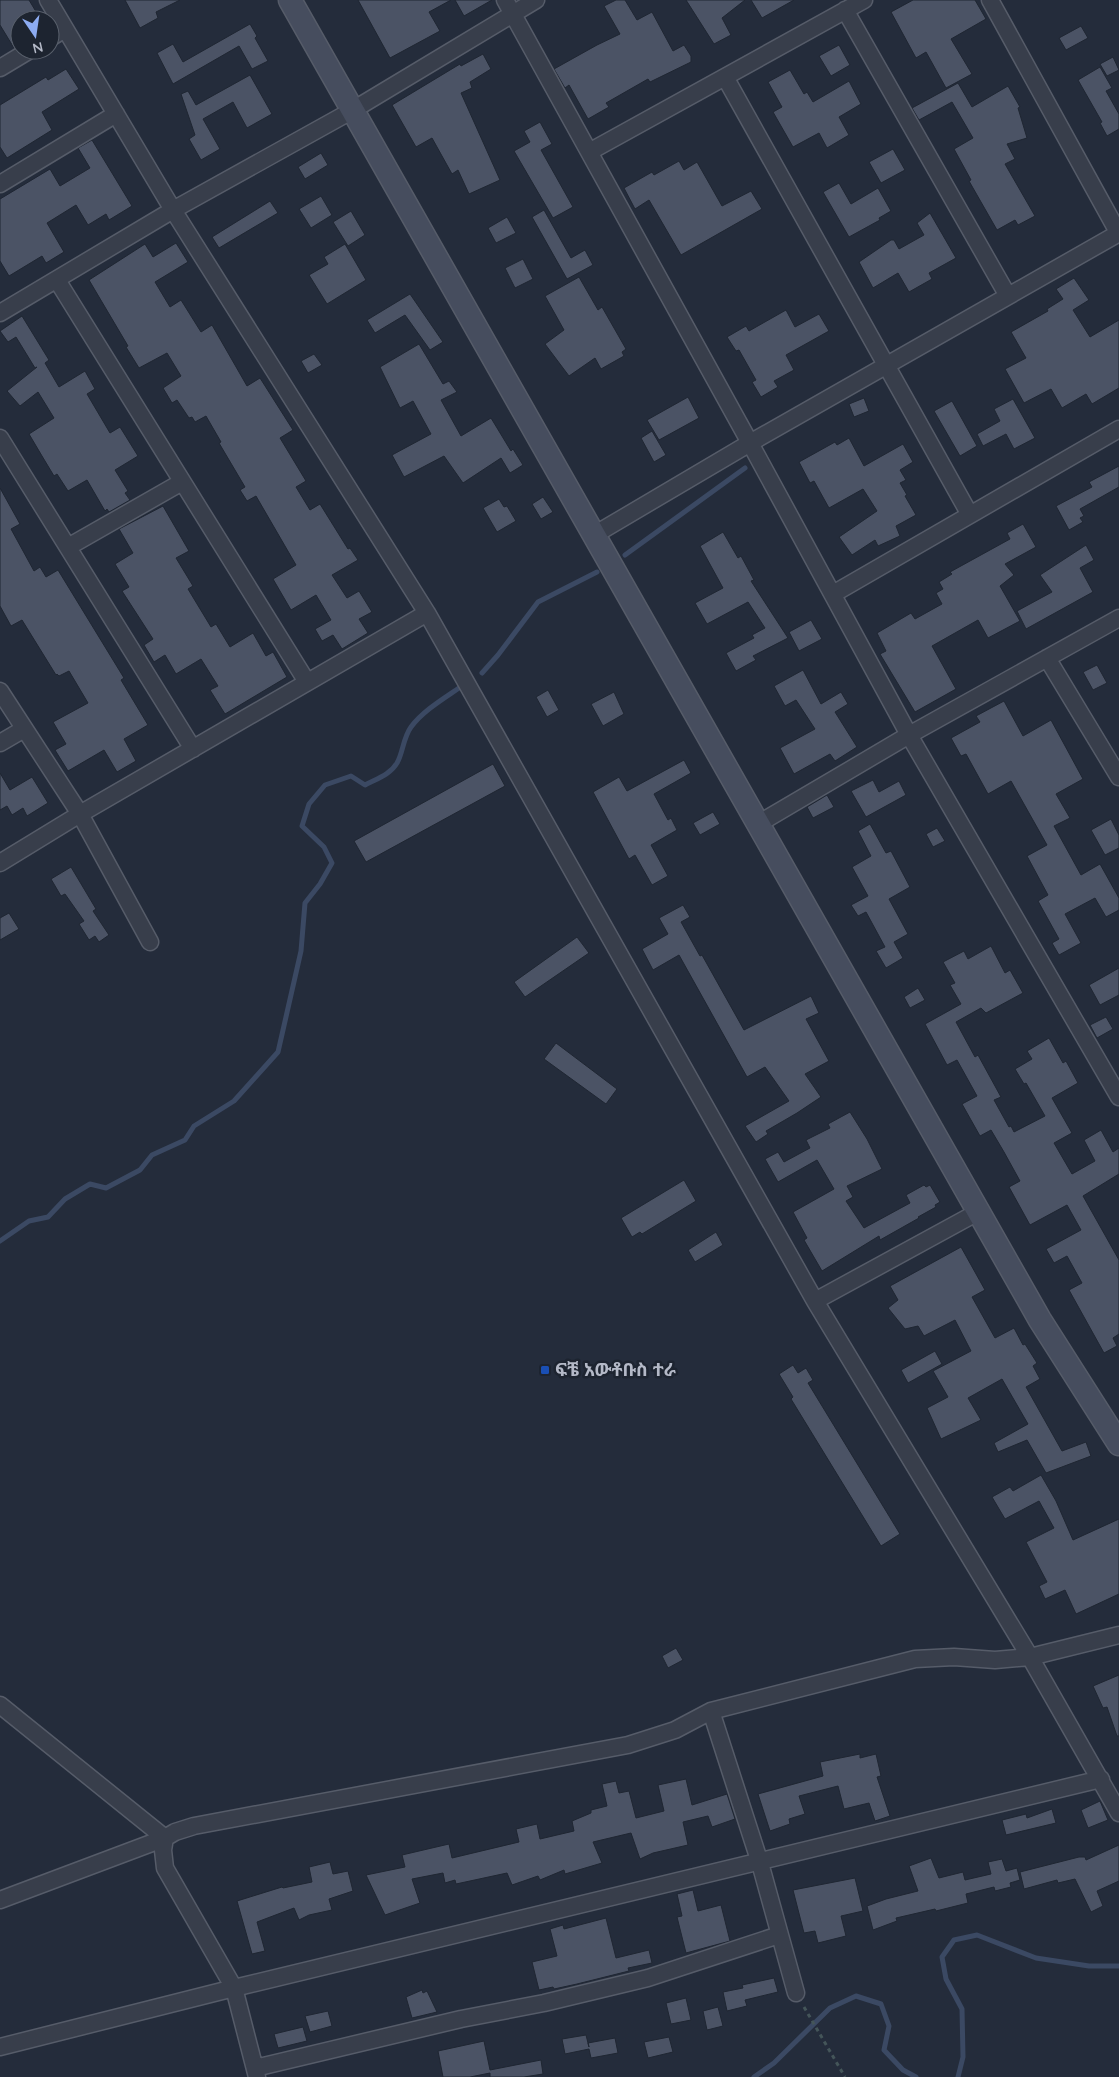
<svg xmlns="http://www.w3.org/2000/svg" width="1119" height="2077" viewBox="0 0 1119 2077" font-family="Quicksand,'Noto Sans Ethiopic',sans-serif">
	<style>
		.lines { fill: none; stroke-linecap: round; stroke-linejoin: round }
		.stream { stroke: #3b4963; stroke-width: 5 }
		.building { fill: #4b5365; stroke: #1f2632 }
		.street-casing { stroke: #565c69; stroke-width: 19 }
		.secondary-casing { stroke: #565c69; stroke-width: 25 }
		.path { stroke: #445559; stroke-width: 3; stroke-dasharray: 4 4; stroke-linecap: butt }
		.street { stroke: #383e4b; stroke-width: 16 }
		.secondary { stroke: #464d5e; stroke-width: 22 }
		.transit-dot { fill: #1a4fb4; stroke: #1d2430; stroke-width: 2 }
		.labels { text-anchor: middle; stroke-width: 5; stroke-linejoin: round; paint-order: stroke }
		.poi-label { font-size: 18px; font-weight: bold; fill: #b4b9c7; stroke: #1d2430; text-anchor: start }
	</style>
	<rect width="100%" height="100%" fill="#242c3b"/>
	<g class="lines">
		<path class="stream" d="M 625,555 L 745,468
			M 482,673 L 498,655 L 538,602 L 597,572
			M 0,1241 L 29,1221 L 48,1217 L 65,1199 L 90,1184 L 106,1188 L 140,1170 L 152,1155 L 185,1140 L 194,1126 L 234,1101 L 278,1052 L 301,951 L 305,903 L 320,884 L 332,863 L 324,847 L 302,826 L 309,804 L 325,785 L 351,776 L 365,785 C 376,779 390,775 397,763 C 403,753 403,738 411,727 C 423,711 443,699 459,688
			M 754,2077 L 774,2063 L 830,2008 L 856,1996 L 881,2004 L 889,2026 L 884,2050 L 903,2070 L 916,2077
			M 958,2077 L 963,2057 L 962,2009 L 946,1979 L 942,1957 L 954,1940 L 977,1935 L 1036,1958 L 1089,1966 L 1119,1966"/>
	</g>
	<path class="building" d="M 0,0 L 29,0 L 41,20 L 20,20 L 20,44 L 14,48 L 0,25 Z
		M 125,0 L 180,0 L 156,12 L 158,18 L 140,28 Z
		M 358,0 L 451,0 L 429,12 L 440,31 L 390,58 Z
		M 455,0 L 492,0 L 464,16 Z
		M 616,0 L 625,0 L 637,20 L 652,12 L 673,51 L 684,45 L 691,56 L 691,62 L 650,82 L 648,79 L 606,103 L 609,107 L 588,119 L 569,85 L 565,88 L 554,69 L 597,45 L 620,34 L 604,6 Z
		M 686,0 L 745,0 L 722,18 L 731,35 L 714,44 Z
		M 751,0 L 794,0 L 762,18 Z
		M 913,0 L 975,0 L 986,19 L 951,39 L 972,74 L 946,88 L 926,52 L 916,58 L 891,12 Z
		M 250,24 L 257,36 L 255,38 L 268,61 L 252,69 L 239,46 L 173,84 L 157,53 L 173,44 L 183,62 Z
		M 1081,26 L 1088,38 L 1066,50 L 1059,38 Z
		M 839,45 L 850,65 L 831,76 L 819,56 Z
		M 483,54 L 491,69 L 470,82 L 472,88 L 461,93 L 500,180 L 469,194 L 458,170 L 452,174 L 432,138 L 416,147 L 392,105 L 460,64 L 461,66 Z
		M 1113,57 L 1119,70 L 1107,76 L 1100,64 Z
		M 1100,67 L 1112,88 L 1106,91 L 1119,114 L 1119,129 L 1107,136 L 1100,123 L 1102,122 L 1078,80 Z
		M 66,69 L 79,89 L 42,112 L 52,130 L 7,158 L 0,147 L 0,105 L 46,77 L 48,80 Z
		M 790,70 L 804,94 L 807,92 L 813,102 L 849,81 L 861,104 L 839,117 L 849,135 L 827,148 L 819,133 L 793,147 L 773,112 L 782,107 L 768,82 Z
		M 250,75 L 272,114 L 247,128 L 233,102 L 203,119 L 220,149 L 201,160 L 189,139 L 195,135 L 181,94 L 188,91 L 196,105 Z
		M 958,83 L 972,107 L 1008,86 L 1020,107 L 1018,108 L 1027,138 L 1007,144 L 1015,159 L 1005,164 L 1035,216 L 1018,225 L 1015,220 L 997,230 L 969,181 L 971,180 L 954,149 L 973,138 L 952,102 L 919,120 L 912,108 Z
		M 540,122 L 552,144 L 541,150 L 573,207 L 553,218 L 514,151 L 530,142 L 524,131 Z
		M 92,140 L 132,206 L 109,220 L 106,214 L 88,225 L 76,205 L 47,223 L 64,252 L 46,263 L 42,256 L 9,276 L 0,261 L 0,199 L 50,169 L 60,186 L 90,168 L 78,148 Z
		M 893,149 L 905,170 L 881,183 L 869,162 Z
		M 321,153 L 328,165 L 305,179 L 298,167 Z
		M 679,161 L 684,170 L 697,162 L 722,206 L 751,191 L 762,209 L 681,255 L 649,200 L 635,209 L 624,188 L 652,172 L 654,175 Z
		M 839,183 L 851,204 L 878,188 L 891,211 L 879,218 L 880,220 L 849,237 L 823,192 Z
		M 321,196 L 332,215 L 311,228 L 299,209 Z
		M 270,201 L 278,213 L 219,248 L 212,237 Z
		M 544,210 L 571,258 L 585,250 L 593,265 L 567,279 L 532,217 Z
		M 351,211 L 365,235 L 348,246 L 333,222 Z
		M 930,213 L 956,258 L 929,273 L 932,279 L 909,292 L 898,273 L 873,288 L 859,262 L 891,240 L 894,240 L 899,249 L 924,235 L 917,223 Z
		M 507,217 L 516,233 L 496,243 L 488,228 Z
		M 176,243 L 188,262 L 155,282 L 170,307 L 181,300 L 201,332 L 212,325 L 247,386 L 260,378 L 293,430 L 280,438 L 306,481 L 296,487 L 310,510 L 320,504 L 348,549 L 350,548 L 358,560 L 332,575 L 347,598 L 359,591 L 372,612 L 359,619 L 368,633 L 342,649 L 333,635 L 322,641 L 315,629 L 331,620 L 316,595 L 291,610 L 273,579 L 296,565 L 256,496 L 247,501 L 240,490 L 245,487 L 219,443 L 221,442 L 206,416 L 195,422 L 192,417 L 189,418 L 177,400 L 172,403 L 163,388 L 181,376 L 167,353 L 139,368 L 126,347 L 128,346 L 89,280 L 145,244 L 153,257 Z
		M 345,244 L 366,280 L 327,304 L 309,275 L 328,264 L 324,257 Z
		M 523,259 L 533,279 L 515,288 L 505,268 Z
		M 579,277 L 598,310 L 602,307 L 626,349 L 622,352 L 624,356 L 601,369 L 595,358 L 569,376 L 545,344 L 564,330 L 545,296 Z
		M 1074,278 L 1089,300 L 1073,310 L 1090,337 L 1119,320 L 1119,388 L 1092,404 L 1086,394 L 1062,408 L 1051,389 L 1024,403 L 1005,369 L 1026,358 L 1011,332 L 1048,311 L 1047,309 L 1063,299 L 1056,289 Z
		M 410,294 L 443,342 L 430,350 L 405,315 L 375,333 L 367,320 Z
		M 786,310 L 795,327 L 819,314 L 829,331 L 786,355 L 794,370 L 774,381 L 778,387 L 761,397 L 752,382 L 756,380 L 739,350 L 736,351 L 727,337 L 746,326 L 749,331 Z
		M 22,316 L 49,360 L 45,363 L 59,387 L 85,371 L 95,389 L 87,394 L 110,433 L 120,427 L 138,456 L 115,470 L 128,491 L 125,493 L 130,500 L 109,512 L 107,509 L 105,511 L 87,480 L 68,491 L 57,474 L 54,476 L 42,456 L 29,434 L 54,418 L 38,392 L 20,406 L 7,391 L 37,367 L 35,368 L 16,337 L 8,342 L 0,331 Z
		M 419,344 L 443,384 L 449,381 L 457,392 L 441,400 L 461,436 L 491,418 L 511,451 L 513,449 L 523,465 L 510,473 L 501,458 L 463,483 L 444,456 L 404,477 L 392,455 L 431,434 L 413,401 L 400,408 L 380,367 Z
		M 314,354 L 322,365 L 308,373 L 301,361 Z
		M 688,397 L 699,418 L 659,440 L 647,420 Z
		M 864,398 L 869,411 L 854,417 L 849,404 Z
		M 1013,399 L 1035,438 L 1014,449 L 1006,434 L 983,446 L 977,434 L 1000,421 L 994,409 Z
		M 952,401 L 977,446 L 960,456 L 934,411 Z
		M 652,431 L 666,455 L 654,462 L 641,438 Z
		M 849,438 L 864,466 L 903,444 L 913,462 L 900,470 L 906,480 L 900,483 L 907,495 L 905,496 L 916,515 L 896,526 L 900,536 L 878,546 L 875,540 L 852,555 L 839,537 L 877,511 L 863,489 L 829,508 L 814,481 L 810,483 L 799,462 L 835,442 L 837,445 Z
		M 1119,466 L 1119,487 L 1080,509 L 1084,516 L 1080,518 L 1083,522 L 1069,530 L 1056,506 L 1092,487 L 1089,482 Z
		M 0,488 L 20,524 L 11,529 L 34,571 L 40,567 L 46,577 L 58,570 L 124,678 L 121,680 L 148,725 L 124,739 L 136,761 L 117,772 L 104,750 L 68,771 L 55,750 L 66,744 L 53,722 L 88,703 L 69,671 L 59,676 L 57,674 L 56,675 L 22,620 L 11,626 L 0,606 Z
		M 543,497 L 553,512 L 541,519 L 532,504 Z
		M 499,499 L 504,507 L 507,506 L 516,521 L 497,532 L 483,508 Z
		M 163,506 L 189,551 L 176,558 L 193,586 L 188,589 L 211,627 L 216,624 L 230,647 L 253,633 L 266,656 L 273,652 L 287,677 L 225,714 L 210,690 L 218,686 L 201,659 L 176,674 L 165,655 L 154,662 L 144,645 L 153,639 L 122,591 L 129,587 L 115,564 L 133,553 L 119,529 Z
		M 1023,524 L 1036,547 L 1005,564 L 1014,575 L 1000,586 L 1020,621 L 988,638 L 978,620 L 932,646 L 956,689 L 915,712 L 880,654 L 886,651 L 877,633 L 911,613 L 915,619 L 942,604 L 936,593 L 943,589 L 939,582 L 952,574 L 950,572 L 1010,539 L 1007,533 Z
		M 723,532 L 738,558 L 741,556 L 754,580 L 751,581 L 788,638 L 753,656 L 756,660 L 736,671 L 726,653 L 754,638 L 752,635 L 765,628 L 748,602 L 707,624 L 695,603 L 723,588 L 700,546 Z
		M 1086,545 L 1094,560 L 1080,568 L 1093,592 L 1026,629 L 1017,611 L 1052,592 L 1040,575 Z
		M 811,620 L 822,639 L 799,651 L 789,632 Z
		M 1097,665 L 1107,683 L 1093,690 L 1083,672 Z
		M 803,670 L 821,704 L 841,692 L 848,704 L 835,712 L 857,747 L 835,761 L 830,754 L 794,774 L 780,748 L 815,729 L 796,700 L 785,706 L 774,686 Z
		M 548,690 L 559,710 L 547,717 L 536,697 Z
		M 614,692 L 624,714 L 603,726 L 591,704 Z
		M 1004,701 L 1023,736 L 1051,720 L 1083,779 L 1056,794 L 1070,818 L 1054,826 L 1081,875 L 1100,864 L 1119,898 L 1119,910 L 1106,917 L 1095,898 L 1065,914 L 1081,943 L 1059,955 L 1052,943 L 1059,939 L 1038,901 L 1048,895 L 1027,856 L 1047,845 L 1011,781 L 988,794 L 966,754 L 961,756 L 951,738 L 980,722 L 976,716 Z
		M 684,760 L 691,773 L 654,794 L 668,820 L 671,818 L 677,830 L 651,845 L 668,876 L 652,885 L 635,855 L 629,859 L 593,792 L 619,777 L 627,791 Z
		M 493,764 L 505,786 L 366,862 L 354,841 Z
		M 0,773 L 10,790 L 32,777 L 48,803 L 27,816 L 23,808 L 12,815 L 7,806 L 0,810 Z
		M 873,780 L 879,792 L 899,781 L 906,795 L 866,817 L 851,791 Z
		M 827,795 L 834,807 L 813,818 L 807,807 Z
		M 713,812 L 720,824 L 700,835 L 693,823 Z
		M 1111,819 L 1119,835 L 1119,848 L 1105,855 L 1091,830 Z
		M 870,824 L 886,853 L 891,851 L 910,887 L 889,899 L 908,934 L 894,942 L 903,958 L 886,968 L 876,951 L 885,947 L 866,912 L 858,916 L 851,905 L 868,896 L 852,867 L 871,856 L 858,831 Z
		M 937,828 L 945,841 L 933,847 L 926,834 Z
		M 71,867 L 96,909 L 93,911 L 109,935 L 99,942 L 95,936 L 89,940 L 79,924 L 84,921 L 65,894 L 61,896 L 51,879 Z
		M 683,905 L 690,917 L 681,922 L 700,956 L 702,955 L 744,1030 L 811,996 L 819,1013 L 806,1019 L 829,1061 L 805,1074 L 821,1097 L 797,1113 L 766,1131 L 768,1134 L 756,1142 L 745,1126 L 789,1101 L 765,1067 L 747,1077 L 679,955 L 653,970 L 642,949 L 668,934 L 659,918 Z
		M 9,913 L 19,929 L 0,940 L 0,918 Z
		M 577,937 L 589,953 L 525,997 L 514,982 Z
		M 991,946 L 1005,973 L 1010,970 L 1023,993 L 986,1013 L 981,1008 L 956,1022 L 975,1057 L 978,1055 L 1001,1097 L 994,1100 L 1009,1127 L 1011,1126 L 1014,1132 L 1045,1116 L 1026,1083 L 1024,1084 L 1015,1069 L 1032,1059 L 1027,1051 L 1049,1038 L 1063,1063 L 1066,1061 L 1078,1083 L 1052,1098 L 1072,1133 L 1054,1143 L 1072,1174 L 1095,1161 L 1084,1140 L 1101,1130 L 1113,1152 L 1119,1148 L 1119,1174 L 1083,1196 L 1119,1260 L 1119,1334 L 1113,1338 L 1117,1346 L 1104,1353 L 1069,1290 L 1082,1283 L 1067,1256 L 1054,1263 L 1046,1249 L 1081,1230 L 1067,1205 L 1030,1225 L 1009,1187 L 1020,1181 L 1004,1152 L 991,1130 L 980,1136 L 962,1104 L 977,1096 L 957,1060 L 947,1065 L 925,1024 L 961,1004 L 950,985 L 955,983 L 943,962 L 964,951 L 968,959 Z
		M 1119,968 L 1119,995 L 1100,1005 L 1089,985 Z
		M 918,988 L 925,1000 L 910,1008 L 904,997 Z
		M 1106,1017 L 1113,1029 L 1097,1038 L 1090,1025 Z
		M 556,1043 L 617,1089 L 606,1104 L 544,1059 Z
		M 850,1112 L 867,1139 L 882,1169 L 847,1186 L 853,1197 L 846,1201 L 864,1228 L 910,1203 L 906,1195 L 924,1185 L 926,1187 L 930,1185 L 940,1202 L 935,1205 L 936,1207 L 918,1217 L 919,1218 L 880,1240 L 879,1236 L 822,1271 L 804,1240 L 807,1238 L 793,1212 L 834,1189 L 817,1160 L 778,1182 L 765,1159 L 778,1152 L 784,1162 L 810,1148 L 806,1140 L 830,1128 L 828,1124 Z
		M 684,1180 L 696,1201 L 642,1234 L 640,1232 L 632,1237 L 621,1218 Z
		M 716,1232 L 723,1245 L 695,1262 L 688,1250 Z
		M 961,1247 L 985,1290 L 972,1297 L 995,1338 L 1014,1328 L 1023,1345 L 1025,1344 L 1037,1363 L 1033,1366 L 1040,1379 L 1026,1387 L 1062,1451 L 1086,1442 L 1091,1456 L 1046,1473 L 1027,1440 L 998,1452 L 994,1443 L 1028,1424 L 1002,1379 L 968,1398 L 981,1420 L 941,1439 L 927,1408 L 948,1397 L 933,1371 L 971,1351 L 955,1320 L 924,1336 L 918,1326 L 905,1329 L 888,1308 L 898,1300 L 890,1286 Z
		M 935,1351 L 942,1364 L 908,1383 L 901,1370 Z
		M 793,1365 L 798,1373 L 806,1368 L 813,1380 L 808,1383 L 900,1534 L 881,1546 L 791,1399 L 793,1397 L 779,1374 Z
		M 1041,1475 L 1056,1501 L 1073,1540 L 1119,1519 L 1119,1594 L 1076,1614 L 1065,1590 L 1045,1599 L 1039,1586 L 1047,1582 L 1026,1542 L 1054,1528 L 1039,1501 L 1005,1519 L 992,1497 L 1010,1487 L 1013,1491 Z
		M 676,1648 L 683,1660 L 668,1668 L 662,1656 Z
		M 1119,1675 L 1119,1736 L 1117,1736 L 1107,1707 L 1103,1708 L 1093,1686 Z
		M 860,1754 L 860,1758 L 876,1754 L 881,1776 L 877,1777 L 890,1816 L 875,1821 L 869,1803 L 844,1809 L 838,1786 L 799,1796 L 805,1814 L 789,1819 L 790,1824 L 770,1831 L 758,1794 L 823,1776 L 820,1762 Z
		M 686,1779 L 692,1805 L 727,1794 L 735,1819 L 712,1827 L 708,1816 L 683,1822 L 688,1845 L 653,1853 L 640,1859 L 631,1833 L 593,1842 L 602,1863 L 565,1874 L 564,1870 L 540,1880 L 538,1876 L 512,1885 L 507,1873 L 456,1884 L 455,1880 L 445,1883 L 443,1873 L 412,1879 L 420,1903 L 385,1915 L 366,1875 L 405,1867 L 402,1855 L 449,1844 L 452,1858 L 519,1842 L 516,1829 L 537,1824 L 540,1839 L 574,1831 L 572,1821 L 591,1813 L 591,1810 L 607,1806 L 602,1784 L 616,1781 L 619,1793 L 629,1791 L 636,1818 L 664,1811 L 658,1785 Z
		M 1100,1801 L 1108,1820 L 1088,1828 L 1081,1810 Z
		M 1052,1809 L 1056,1823 L 1006,1835 L 1002,1820 L 1026,1814 L 1027,1818 Z
		M 1119,1845 L 1119,1881 L 1097,1891 L 1103,1906 L 1091,1912 L 1075,1879 L 1058,1883 L 1057,1880 L 1024,1889 L 1020,1872 L 1079,1857 L 1085,1857 L 1086,1860 Z
		M 931,1858 L 939,1878 L 963,1872 L 965,1880 L 991,1874 L 988,1862 L 1002,1859 L 1006,1871 L 1017,1868 L 1020,1880 L 1010,1883 L 1011,1887 L 995,1891 L 994,1887 L 966,1894 L 968,1903 L 936,1911 L 935,1909 L 896,1918 L 897,1921 L 873,1930 L 867,1906 L 886,1899 L 918,1891 L 909,1866 Z
		M 330,1862 L 333,1874 L 348,1871 L 353,1891 L 329,1899 L 332,1910 L 309,1915 L 299,1920 L 294,1908 L 257,1922 L 265,1951 L 252,1954 L 237,1901 L 282,1887 L 283,1888 L 312,1882 L 309,1867 Z
		M 855,1878 L 863,1911 L 841,1916 L 846,1936 L 818,1943 L 815,1931 L 804,1933 L 793,1890 Z
		M 693,1890 L 698,1911 L 721,1905 L 730,1941 L 686,1953 L 677,1917 L 682,1916 L 677,1894 Z
		M 606,1918 L 616,1958 L 649,1950 L 652,1963 L 628,1968 L 629,1971 L 577,1984 L 554,1989 L 553,1987 L 539,1990 L 532,1962 L 557,1956 L 550,1929 L 563,1925 L 564,1929 Z
		M 774,1978 L 778,1992 L 745,2000 L 747,2006 L 727,2011 L 723,1992 L 743,1988 L 742,1985 Z
		M 422,1990 L 423,1993 L 427,1991 L 437,2012 L 412,2018 L 406,1997 Z
		M 686,1998 L 691,2020 L 671,2024 L 666,2003 Z
		M 718,2007 L 723,2026 L 707,2030 L 703,2011 Z
		M 328,2011 L 332,2026 L 310,2032 L 305,2016 Z
		M 303,2027 L 307,2041 L 278,2048 L 274,2034 Z
		M 586,2035 L 589,2047 L 588,2043 L 615,2038 L 618,2053 L 591,2058 L 589,2049 L 565,2054 L 562,2039 Z
		M 669,2037 L 673,2052 L 648,2058 L 644,2042 Z
		M 484,2041 L 490,2070 L 541,2060 L 543,2074 L 524,2077 L 490,2077 L 490,2073 L 470,2077 L 443,2077 L 438,2051 Z"/>
	<g class="lines">
		<g class="street-casing">
			<path id="street" d="M 48,0 L 173,210 L 427,613 L 815,1301 L 1030,1657 L 1119,1813
				M 505,0 L 750,443 L 909,735 L 1119,1097
				M 990,0 L 1119,234
				M 845,10 L 1008,296
				M 50,38 L 65,29
				M 0,68 L 30,50
				M 725,77 L 970,515
				M 589,152 L 864,0
				M 0,184 L 116,114
				M 57,280 L 307,682
				M 0,313 L 173,210 L 353,110 L 536,0
				M 0,438 L 193,749
				M 594,535 L 750,443 L 1119,233
				M 68,547 L 182,482
				M 833,594 L 1119,429
				M 1047,658 L 1119,777
				M 0,691 L 80,814 L 150,942
				M 0,743 L 24,729
				M 758,824 L 909,735 L 1119,618
				M 0,863 L 80,814 L 427,613
				M 815,1301 L 978,1212
				M 0,1705 L 165,1838
				M 711,1711 L 760,1863 L 796,1993
				M 165,1838 L 163,1850 L 165,1868 L 234,1988 L 257,2077
				M 0,1900 L 165,1838 L 175,1832 L 194,1826 L 628,1745 L 675,1730 L 711,1711 L 915,1659 L 954,1657 L 995,1660 L 1030,1657 L 1119,1635
				M 0,2047 L 234,1988 L 1101,1779
				M 255,2068 L 461,2019 L 544,2003 L 648,1978 L 779,1935"/>
		</g>
		<g class="secondary-casing">
			<path id="secondary" d="M 290,0 L 1040,1320 L 1119,1444"/>
		</g>
		<path class="path" d="M 804,2007 L 845,2077"/>
		<use href="#street" class="street"/>
		<use href="#secondary" class="secondary"/>
	</g>
	<rect class="transit-dot" x="540" y="1365" width="10" height="10" rx="2.5"/>
	<g class="labels">
		<g class="poi-label">
			<text x="555" y="1376">ፍቼ አውቶቡስ ተራ</text>
		</g>
	</g>
	<g transform="translate(35 35) rotate(167)"><circle r="24" fill="#1d2430" stroke="#59606c"/>
	<path d="M0-4L9 19L0 12L-9 19Z" fill="#8dacf2"/>
	<text y="-8" font-size="14" font-weight="bold" text-anchor="middle" fill="#b4b9c7">N</text>
	</g>
</svg>
